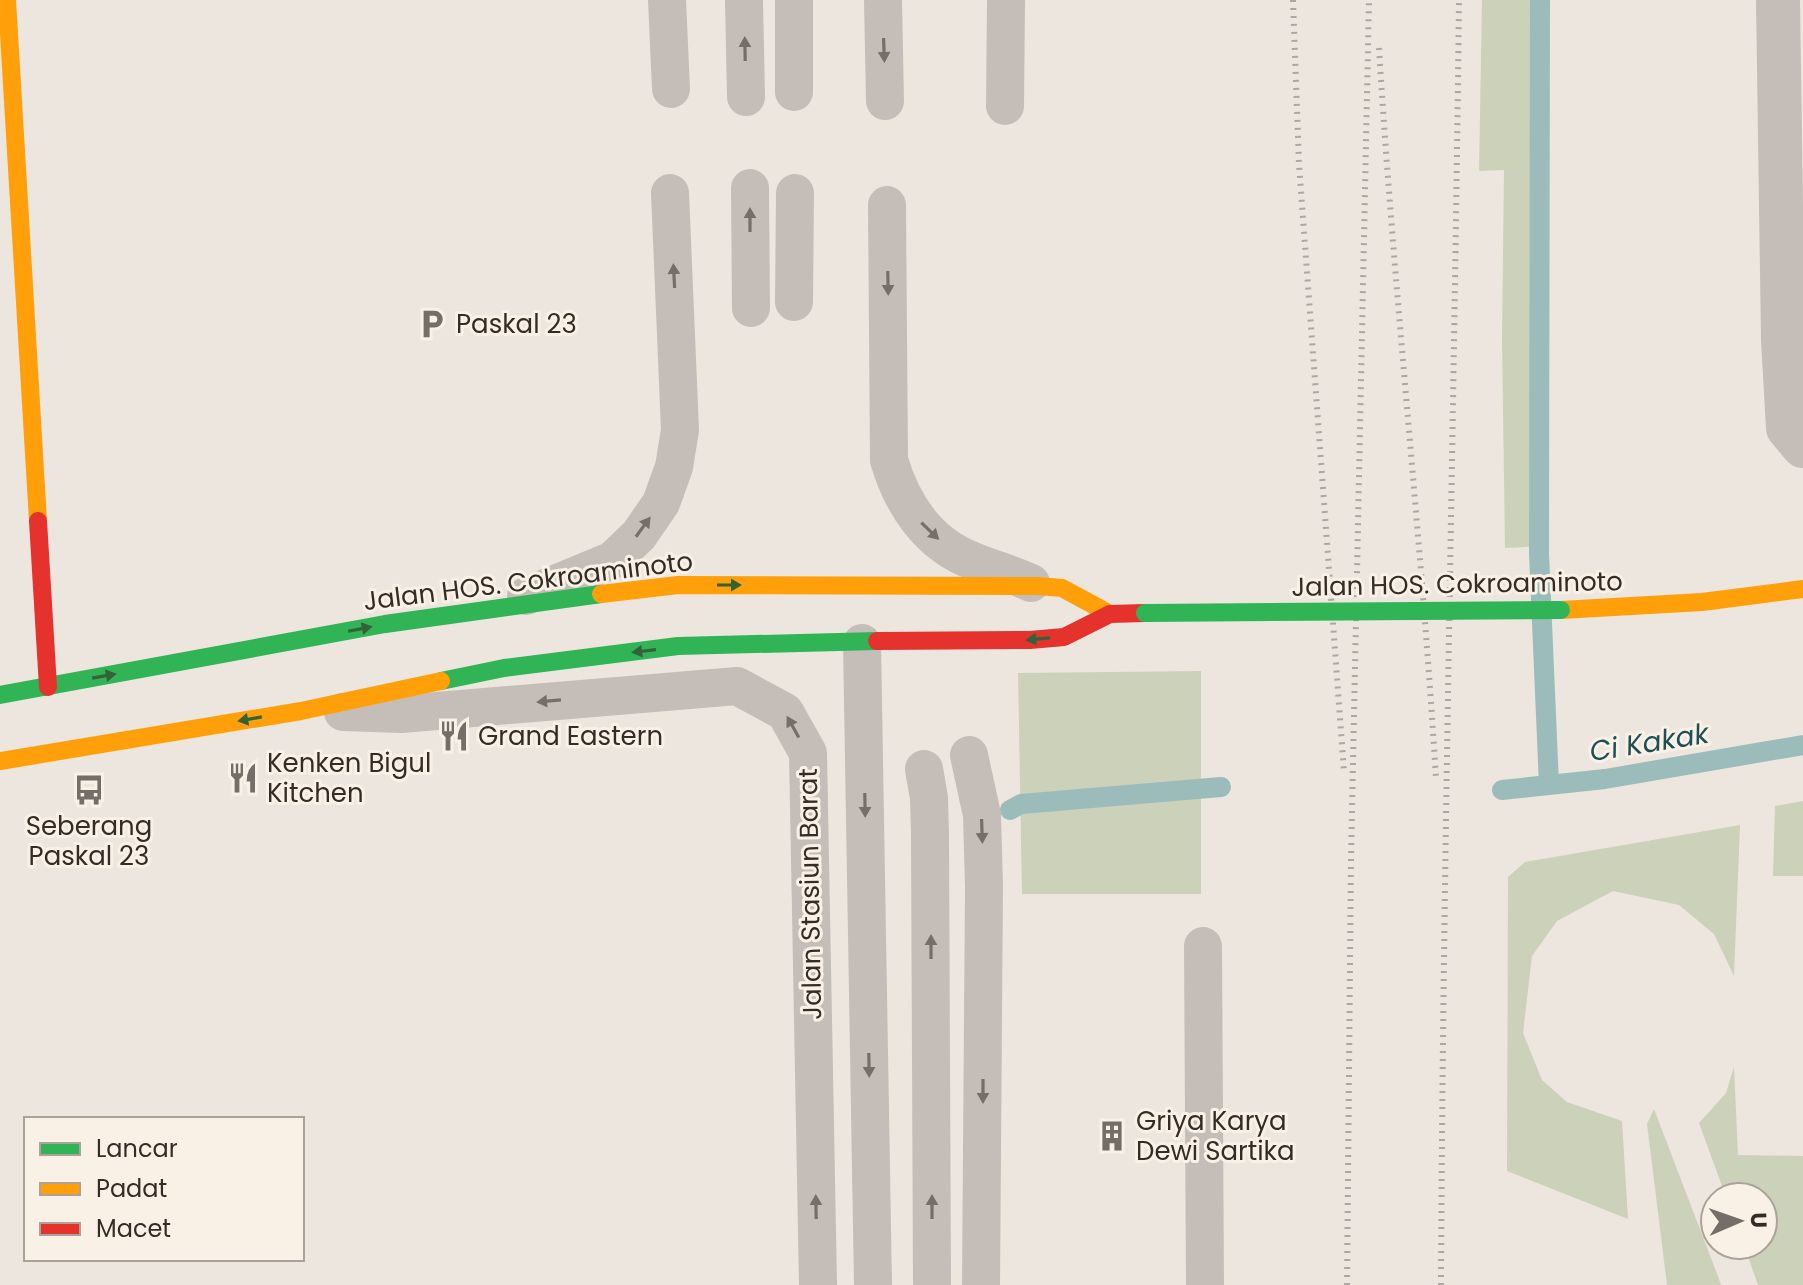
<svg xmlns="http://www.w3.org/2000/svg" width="1803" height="1285" viewBox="0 0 1803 1285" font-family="Poppins,sans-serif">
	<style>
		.green { fill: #ccd1b9 }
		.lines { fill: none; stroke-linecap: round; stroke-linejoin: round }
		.stream { stroke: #9cbcbc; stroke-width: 20 }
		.lane { stroke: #c5beb8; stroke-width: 38 }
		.street { stroke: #c5beb8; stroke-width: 44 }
		.fast { stroke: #30b455; stroke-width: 18 }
		.slow { stroke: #ff9f0a; stroke-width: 18 }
		.jam { stroke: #e5322d; stroke-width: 18 }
		.rail { stroke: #aca7a3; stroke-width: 6; stroke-dasharray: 2 6; stroke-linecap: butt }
		.fast-bridge { stroke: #30b455; stroke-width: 18 }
		.oneway { fill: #766e68 }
		.oneway2 { fill: #336239 }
		.labels { text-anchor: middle; stroke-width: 6; stroke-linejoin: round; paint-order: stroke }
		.poi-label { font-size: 26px; fill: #352c27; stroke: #f9f1e6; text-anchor: start }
		.street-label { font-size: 26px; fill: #352c27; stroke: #f9f1e6 }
		.water-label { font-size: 28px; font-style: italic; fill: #1d5056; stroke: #f9f1e6 }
	</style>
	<rect width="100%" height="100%" fill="#ece6df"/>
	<path class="green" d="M 1482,0 L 1545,0 L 1544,546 L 1505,548 L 1502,338 L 1504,170 L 1479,171 Z
		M 1201,671 L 1201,894 L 1022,894 L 1018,673 Z
		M 1803,801 L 1803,876 L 1773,876 L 1775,806 Z
		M 1740,825 L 1734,976 L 1714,934 L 1679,905 L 1613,891 L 1557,921 L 1532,956 L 1523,1033 L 1542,1080 L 1567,1102 L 1622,1121 L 1628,1219 L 1507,1171 L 1508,877 L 1525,862 Z
		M 1734,1067 L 1738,1155 L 1803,1156 L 1803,1285 L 1758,1285 L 1744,1245 L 1763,1245 L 1763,1197 L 1726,1197 L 1699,1123 L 1726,1093 Z
		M 1654,1109 L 1719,1279 L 1721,1285 L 1667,1285 L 1647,1124 Z"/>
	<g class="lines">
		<path class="stream" d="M 1540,0 L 1539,553 L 1549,785
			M 1502,790 L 1605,779 L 1803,745
			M 1010,810 L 1021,804 L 1221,787"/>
		<path class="lane" d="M 667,0 L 671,89
			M 744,0 L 746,97
			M 794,0 L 794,92
			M 883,0 L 885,101
			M 1005,106 L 1006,0
			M 750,188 L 751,308
			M 887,205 L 889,460 C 902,504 928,544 973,561 C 992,569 1012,574 1031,583
			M 794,302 L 795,193
			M 526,596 L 613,560 L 639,535 L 661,503 L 674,467 L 680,430 L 670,193
			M 862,643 L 873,1285
			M 343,712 L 401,714 L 737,686 L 785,712 L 808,753 L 818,1285
			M 969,755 L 982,815 L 984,886 L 981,1285
			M 924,769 L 929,798 L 930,834 L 932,1285
			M 1203,946 L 1205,1285"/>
		<path class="street" d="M 1778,0 L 1783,340 L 1788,428 L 1803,446"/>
		<path class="fast" d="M 441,681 L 504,668 L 678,646 L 877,641
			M 0,695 L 385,624 L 601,594"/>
		<path class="slow" d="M 7,0 L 38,521
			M 601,594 L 678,585 L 1038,586 L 1062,588 L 1110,614
			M 1561,610 L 1702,602 L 1803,589
			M 0,761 L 301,711 L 441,681"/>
		<path class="jam" d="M 38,521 L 48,687
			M 877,641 L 1030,640 L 1064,637 L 1110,614 L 1145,613"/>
		<path class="rail" d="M 1293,0 L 1299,164 L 1344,772
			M 1379,48 C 1394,292 1421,534 1436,778
			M 1347,1285 L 1351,859 L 1369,0
			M 1441,1285 C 1443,857 1454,428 1459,0"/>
		<path class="fast-bridge" d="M 1145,613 L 1561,610"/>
	</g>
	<defs><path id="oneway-solid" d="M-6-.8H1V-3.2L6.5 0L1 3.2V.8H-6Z" transform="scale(2)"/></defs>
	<g class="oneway">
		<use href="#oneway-solid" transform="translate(745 49) rotate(-91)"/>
		<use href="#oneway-solid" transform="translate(884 50) rotate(88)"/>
		<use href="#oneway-solid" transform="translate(750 220) rotate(-90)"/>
		<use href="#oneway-solid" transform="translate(674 276) rotate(-93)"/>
		<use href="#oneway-solid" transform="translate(888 283) rotate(89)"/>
		<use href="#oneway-solid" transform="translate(643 527) rotate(-54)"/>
		<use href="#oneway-solid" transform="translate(930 531) rotate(44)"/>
		<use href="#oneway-solid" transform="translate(549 701) rotate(175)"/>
		<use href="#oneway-solid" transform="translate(793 727) rotate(-119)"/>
		<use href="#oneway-solid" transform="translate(865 805) rotate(89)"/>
		<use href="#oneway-solid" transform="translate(982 831) rotate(88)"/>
		<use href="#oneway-solid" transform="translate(931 947) rotate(-90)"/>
		<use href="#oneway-solid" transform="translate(869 1065) rotate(89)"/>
		<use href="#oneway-solid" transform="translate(983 1091) rotate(90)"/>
		<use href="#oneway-solid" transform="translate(816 1207) rotate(-91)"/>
		<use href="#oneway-solid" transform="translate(932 1207) rotate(-90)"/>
	</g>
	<g class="oneway2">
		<use href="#oneway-solid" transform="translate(729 585)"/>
		<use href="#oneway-solid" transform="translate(360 629) rotate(-11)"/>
		<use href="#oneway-solid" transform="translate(1038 639) rotate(175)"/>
		<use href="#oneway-solid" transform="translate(644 651) rotate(173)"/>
		<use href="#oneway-solid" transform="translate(104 676) rotate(-10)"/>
		<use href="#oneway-solid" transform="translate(250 719) rotate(170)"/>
	</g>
	<defs>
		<g id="parking-bare" transform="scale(2.4)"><path d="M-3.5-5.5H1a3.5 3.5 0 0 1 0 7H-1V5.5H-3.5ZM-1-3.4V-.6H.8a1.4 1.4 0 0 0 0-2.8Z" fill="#756d67" stroke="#f9f1e6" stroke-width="2.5" paint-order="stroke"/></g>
		<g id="restaurant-bare" transform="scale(2.4)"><path d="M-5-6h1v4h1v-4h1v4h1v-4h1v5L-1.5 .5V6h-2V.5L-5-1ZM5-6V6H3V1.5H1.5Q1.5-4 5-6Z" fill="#756d67" stroke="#f9f1e6" stroke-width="2.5" paint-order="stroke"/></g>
		<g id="bus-bare" transform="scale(2.4)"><path d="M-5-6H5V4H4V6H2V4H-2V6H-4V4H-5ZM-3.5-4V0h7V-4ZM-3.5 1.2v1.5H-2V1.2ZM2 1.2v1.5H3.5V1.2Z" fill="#756d67" stroke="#f9f1e6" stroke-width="2.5" paint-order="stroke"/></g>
		<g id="building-bare" transform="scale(2.4)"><path d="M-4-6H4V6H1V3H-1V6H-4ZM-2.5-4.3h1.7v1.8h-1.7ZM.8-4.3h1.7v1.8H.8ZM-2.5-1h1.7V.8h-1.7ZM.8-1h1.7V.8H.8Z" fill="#756d67" stroke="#f9f1e6" stroke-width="2.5" paint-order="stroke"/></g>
	</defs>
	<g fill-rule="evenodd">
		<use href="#parking-bare" x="432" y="324"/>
		<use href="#restaurant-bare" x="454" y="736"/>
		<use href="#restaurant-bare" x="243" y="778"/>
		<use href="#bus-bare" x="89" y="790"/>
		<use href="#building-bare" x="1112" y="1136"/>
	</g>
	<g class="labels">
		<g class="poi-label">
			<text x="456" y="333">Paskal 23</text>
			<text x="478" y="745">Grand Eastern</text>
			<text x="267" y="772">Kenken Bigul<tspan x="267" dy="30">Kitchen</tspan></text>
			<text x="89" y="835" text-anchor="middle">Seberang<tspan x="89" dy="30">Paskal 23</tspan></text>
			<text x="1136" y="1130">Griya Karya<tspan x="1136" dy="30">Dewi Sartika</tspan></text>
		</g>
		<g class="street-label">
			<text transform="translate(528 581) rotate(-7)" y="9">Jalan HOS. Cokroaminoto</text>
			<text transform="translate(1457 584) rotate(-1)" y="9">Jalan HOS. Cokroaminoto</text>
			<text transform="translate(810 894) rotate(-91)" y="9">Jalan Stasiun Barat</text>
		</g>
		<g class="water-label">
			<text transform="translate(1649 742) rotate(-9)" y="10">Ci Kakak</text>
		</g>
	</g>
	<rect x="24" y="1117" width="280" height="144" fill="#f9f1e6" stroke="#aba29a" stroke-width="2"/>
	<rect x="40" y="1143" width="40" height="12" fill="#30b455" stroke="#aba29a" stroke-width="2"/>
	<text x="96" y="1157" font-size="24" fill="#352c27">Lancar</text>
	<rect x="40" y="1183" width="40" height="12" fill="#ff9f0a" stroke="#aba29a" stroke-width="2"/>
	<text x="96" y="1197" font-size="24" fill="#352c27">Padat</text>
	<rect x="40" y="1223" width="40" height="12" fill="#e5322d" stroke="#aba29a" stroke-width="2"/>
	<text x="96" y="1237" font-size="24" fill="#352c27">Macet</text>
	<g transform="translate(1739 1221) rotate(88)"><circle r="38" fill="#f9f1e6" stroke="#aba29a" stroke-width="2"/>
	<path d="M0-6L14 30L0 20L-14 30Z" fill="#756d67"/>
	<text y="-12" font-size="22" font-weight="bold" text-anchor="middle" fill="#352c27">U</text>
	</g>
</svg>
